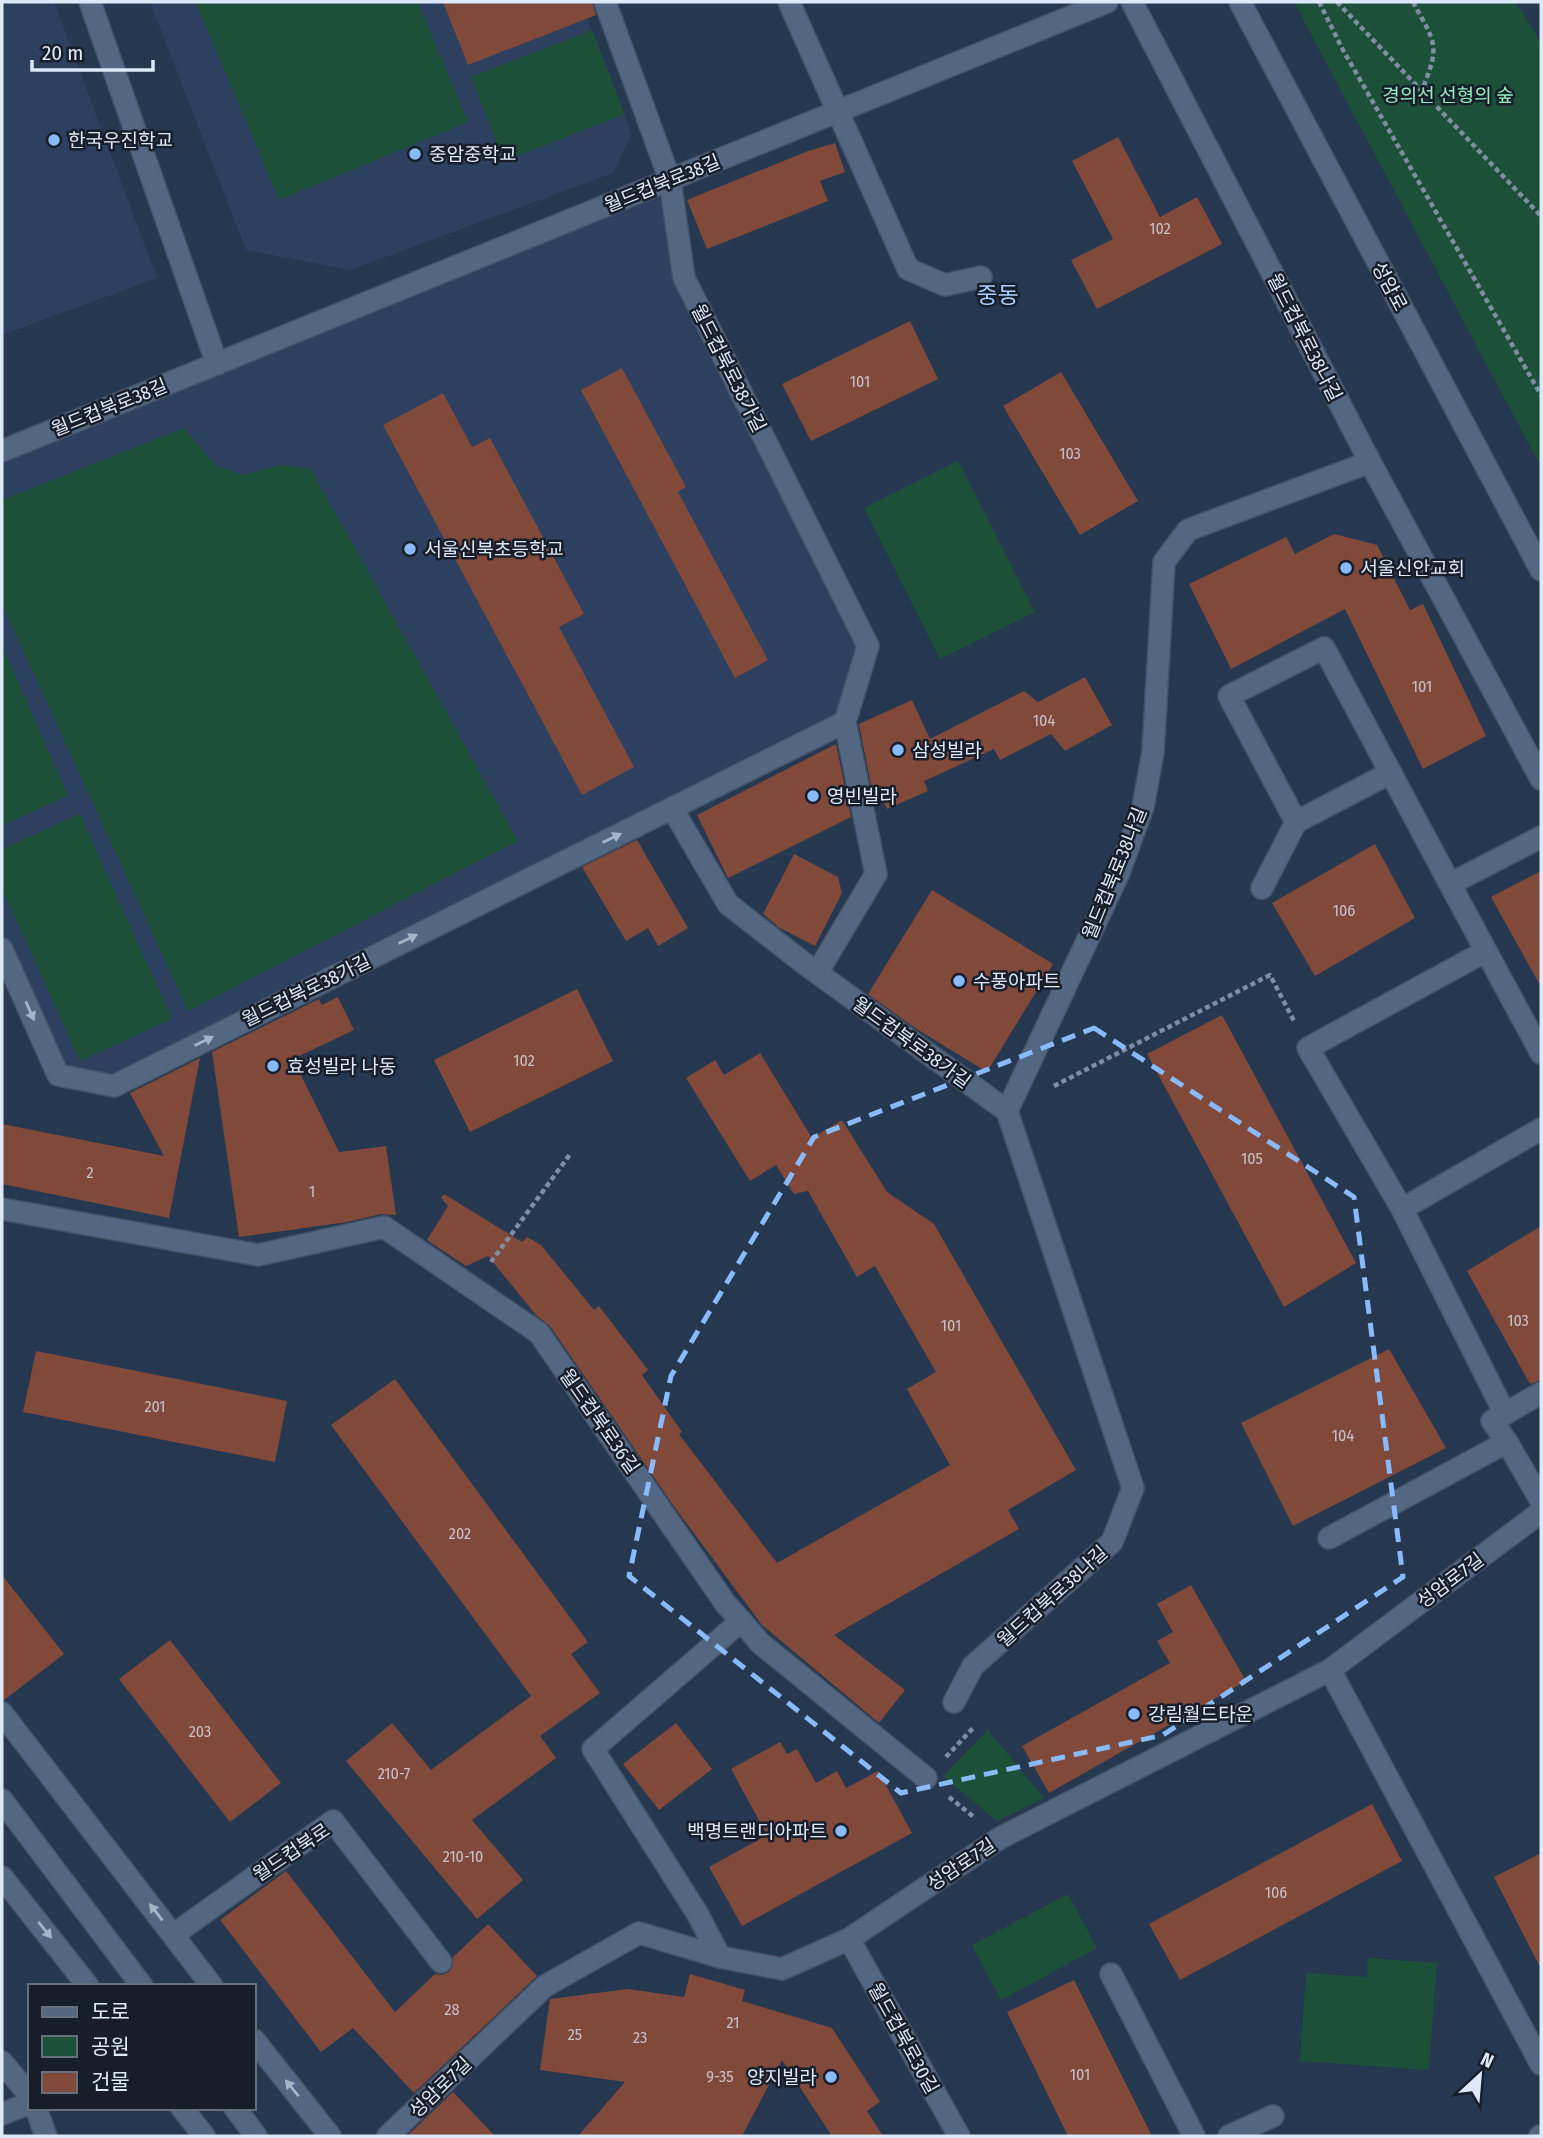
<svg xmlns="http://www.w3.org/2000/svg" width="1543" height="2138" viewBox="0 0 1543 2138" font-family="'Fira Sans Condensed','Noto Sans KR',sans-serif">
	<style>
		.built { fill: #2d405f }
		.green { fill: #1d5038 }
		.building { fill: #81493a }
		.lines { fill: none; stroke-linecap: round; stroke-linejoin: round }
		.lane-casing { stroke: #445368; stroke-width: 24 }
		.street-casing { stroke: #445368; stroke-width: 24 }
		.secondary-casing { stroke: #445368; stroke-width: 24 }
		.path { stroke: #808ea3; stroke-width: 4.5; stroke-dasharray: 5 3.5; stroke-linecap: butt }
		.lane { stroke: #546782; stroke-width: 21 }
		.street { stroke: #546782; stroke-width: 21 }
		.secondary { stroke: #546782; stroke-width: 21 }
		.oneway { fill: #a6b4c9 }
		.marked { fill: none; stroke: #88bafc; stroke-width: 5; stroke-dasharray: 14 9; stroke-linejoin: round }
		.poi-dot { fill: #88bafc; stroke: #171e2a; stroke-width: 2.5 }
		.labels { text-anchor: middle; stroke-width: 5; stroke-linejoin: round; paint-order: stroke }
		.number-label { font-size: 16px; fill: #c6c0c8 }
		.park-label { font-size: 19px; fill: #92edbd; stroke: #171e2a }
		.poi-label { font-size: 19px; fill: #dde8f8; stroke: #171e2a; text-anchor: start }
		.street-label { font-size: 19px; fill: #dde8f8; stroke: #171e2a }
		.quarter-label { font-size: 23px; fill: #a8ceff; stroke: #171e2a }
	</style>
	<rect width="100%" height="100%" fill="#263750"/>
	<path class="built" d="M 2,2 L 54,2 L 157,278 L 2,335 Z
		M 150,2 L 581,2 L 632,134 L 613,173 L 350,270 L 246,250 Z
		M 670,180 L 684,278 L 868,646 L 845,722 L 114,1086 L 58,1075 L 2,948 L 2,451 Z"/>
	<path class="green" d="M 196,2 L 418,2 L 468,122 L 279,200 Z
		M 1294,2 L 1516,2 L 1541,43 L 1541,467 Z
		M 592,30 L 625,114 L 504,161 L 471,77 Z
		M 184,428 L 216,466 L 244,475 L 281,465 L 311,469 L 518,841 L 188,1011 L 2,604 L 2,500 Z
		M 958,461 L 1035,612 L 940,659 L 864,508 Z
		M 2,645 L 68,796 L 2,825 Z
		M 80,814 L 172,1019 L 80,1061 L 2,888 L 2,849 Z
		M 988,1730 L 1044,1798 L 997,1821 L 943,1776 Z
		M 1068,1894 L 1097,1948 L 1001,2000 L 972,1945 Z
		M 1368,1958 L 1437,1963 L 1429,2070 L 1300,2061 L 1306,1973 L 1367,1977 Z"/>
	<path class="building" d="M 443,2 L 592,2 L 596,15 L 468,65 Z
		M 1118,137 L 1160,217 L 1197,197 L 1222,244 L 1097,309 L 1071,260 L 1113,239 L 1072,161 Z
		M 835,143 L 845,172 L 820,181 L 828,201 L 707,249 L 687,200 L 808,151 Z
		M 910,321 L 938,379 L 811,441 L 782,384 Z
		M 622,368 L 686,487 L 678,492 L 768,660 L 735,678 L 581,390 Z
		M 1061,372 L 1138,501 L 1080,535 L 1003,406 Z
		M 443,393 L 472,447 L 490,438 L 584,614 L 559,627 L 634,767 L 582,795 L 383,425 Z
		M 1334,534 L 1377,545 L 1410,610 L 1423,604 L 1486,736 L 1423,769 L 1345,609 L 1231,669 L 1189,584 L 1286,537 L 1295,554 Z
		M 1085,677 L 1112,725 L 1065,751 L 1051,734 L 1000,760 L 994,749 L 924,781 L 928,791 L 887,809 L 883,801 L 875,805 L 859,724 L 912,700 L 930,739 L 1024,691 L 1038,702 Z
		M 836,744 L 851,817 L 728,878 L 697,815 Z
		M 637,840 L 688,928 L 658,946 L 648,928 L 626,941 L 582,867 Z
		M 1375,844 L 1415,918 L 1315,976 L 1272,903 Z
		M 794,854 L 838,877 L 842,893 L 815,946 L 780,928 L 763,914 Z
		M 1541,871 L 1541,987 L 1491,897 Z
		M 932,890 L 1053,964 L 987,1072 L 915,1028 L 868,994 Z
		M 577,989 L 613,1061 L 470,1132 L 434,1060 Z
		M 338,997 L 354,1030 L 293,1059 L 339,1152 L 386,1146 L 396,1215 L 381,1214 L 347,1222 L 239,1237 L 212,1052 L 319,999 L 322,1005 Z
		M 1222,1015 L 1356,1263 L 1284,1307 L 1147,1054 Z
		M 760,1053 L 812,1138 L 842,1120 L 887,1192 L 934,1224 L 1076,1470 L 1008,1510 L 1019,1529 L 834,1635 L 905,1690 L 879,1723 L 762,1625 L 673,1505 L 550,1326 L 536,1315 L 488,1256 L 466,1266 L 427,1240 L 448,1206 L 441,1198 L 444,1194 L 522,1242 L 527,1237 L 541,1245 L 594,1310 L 599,1306 L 648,1370 L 642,1375 L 682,1432 L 679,1434 L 777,1563 L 950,1465 L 907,1389 L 936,1372 L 875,1266 L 857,1277 L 808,1191 L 794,1194 L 776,1165 L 750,1181 L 686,1078 L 715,1060 L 724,1075 Z
		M 200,1058 L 169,1218 L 2,1184 L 2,1124 L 164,1156 L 130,1093 Z
		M 1541,1226 L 1541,1380 L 1530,1384 L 1467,1271 Z
		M 1389,1349 L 1446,1448 L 1293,1526 L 1241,1423 Z
		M 36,1351 L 287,1401 L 275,1462 L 23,1412 Z
		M 395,1379 L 588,1642 L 571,1654 L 600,1693 L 540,1736 L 556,1758 L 472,1820 L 523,1880 L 477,1919 L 346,1761 L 392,1723 L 431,1770 L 531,1696 L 331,1425 Z
		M 2,1575 L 64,1654 L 4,1700 L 2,1700 Z
		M 1191,1585 L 1246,1681 L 1049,1793 L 1022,1746 L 1170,1663 L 1157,1641 L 1173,1632 L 1157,1604 Z
		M 170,1640 L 281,1783 L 230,1822 L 119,1679 Z
		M 676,1723 L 712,1769 L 659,1810 L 623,1764 Z
		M 780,1742 L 787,1754 L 797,1749 L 816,1783 L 837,1771 L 846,1788 L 878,1771 L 912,1833 L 742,1926 L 709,1867 L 767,1835 L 731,1769 Z
		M 1372,1804 L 1402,1861 L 1180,1980 L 1149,1924 Z
		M 1541,1853 L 1541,1969 L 1494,1877 Z
		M 286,1871 L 395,2012 L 435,1974 L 442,1975 L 449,1972 L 453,1966 L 453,1957 L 488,1924 L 537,1976 L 414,2093 L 353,2028 L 321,2052 L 220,1920 Z
		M 690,1974 L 745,1990 L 742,2001 L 832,2028 L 880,2102 L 867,2111 L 883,2136 L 832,2136 L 782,2060 L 742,2136 L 578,2136 L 625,2082 L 540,2070 L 550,1999 L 628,1989 L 684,1997 Z
		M 1074,1980 L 1152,2136 L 1068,2136 L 1007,2012 Z
		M 453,2092 L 495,2136 L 407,2136 Z"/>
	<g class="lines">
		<g class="lane-casing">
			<path id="lane" d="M 789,2 L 908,269 L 945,285 L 981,277
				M 1390,773 L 1296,822 L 1229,696 L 1324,648 L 1450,884
				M 1262,888 L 1296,822
				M 1486,951 L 1450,884 L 1541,837
				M 1402,1209 L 1541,1129
				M 1505,1414 L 1402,1209 L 1308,1048 L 1486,951 L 1541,1053
				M 1507,1442 L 1541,1501
				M 1329,1538 L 1507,1442 L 1492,1421 L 1541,1393
				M 1330,1670 L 1541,2064
				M 173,1935 L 333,1821 L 441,1962
				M 1111,1974 L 1194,2136
				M 2,2062 L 30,2096
				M 36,2108 L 46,2136
				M 2,2114 L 30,2103
				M 1229,2136 L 1273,2116
				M 1540,2136 L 1541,2136"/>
		</g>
		<g class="street-casing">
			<path id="street" d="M 90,2 L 217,364
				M 2,451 L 1107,2
				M 1370,462 L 1541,779
				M 672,808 L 728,904 L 801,961 L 1007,1111
				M 2,949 L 58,1075 L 114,1086 L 845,722 L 868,646 L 684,278 L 670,180 L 605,2
				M 817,973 L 876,874 L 845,722
				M 2,1209 L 258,1255 L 384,1227 L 539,1333 L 725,1603 L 741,1621 L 593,1749 L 697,1913 L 720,1957
				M 741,1621 L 760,1643 L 926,1778
				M 954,1702 L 973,1666 L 1112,1542 L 1133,1488 L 1007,1111 L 1118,875 L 1143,807 L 1153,752 L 1164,562 L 1188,530 L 1370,462 L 1132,2
				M 849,1939 L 959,2136
				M 388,2136 L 545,1986 L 639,1933 L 720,1957 L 782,1969 L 849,1939 L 1000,1838 L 1330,1670 L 1541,1512"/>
		</g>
		<g class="secondary-casing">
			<path id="secondary" d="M 1240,2 L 1541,570
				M 2,1713 L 212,1986
				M 2,1800 L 142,1986
				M 2,1877 L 88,1986
				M 254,2040 L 330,2136
				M 182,2108 L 204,2136
				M 235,2108 L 256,2136"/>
		</g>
		<path class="path" d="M 1319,2 L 1343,50 L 1541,395
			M 1337,2 L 1541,216
			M 1413,2 C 1435,43 1441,44 1422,90
			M 1054,1086 L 1270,975 L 1294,1021
			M 491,1262 L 571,1153
			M 946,1757 L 973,1728
			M 949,1797 L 975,1818"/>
		<use href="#lane" class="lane"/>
		<use href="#street" class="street"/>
		<use href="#secondary" class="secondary"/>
	</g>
	<defs><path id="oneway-solid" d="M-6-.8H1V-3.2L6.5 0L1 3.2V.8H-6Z" transform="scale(1.75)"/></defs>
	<g class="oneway">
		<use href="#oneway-solid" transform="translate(612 838) rotate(-26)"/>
		<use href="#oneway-solid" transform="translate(408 939) rotate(-26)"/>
		<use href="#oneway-solid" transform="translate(30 1011) rotate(66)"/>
		<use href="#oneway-solid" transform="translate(204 1041) rotate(-26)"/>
		<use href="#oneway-solid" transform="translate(156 1912) rotate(-128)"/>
		<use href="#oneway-solid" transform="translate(45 1930) rotate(51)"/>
		<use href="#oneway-solid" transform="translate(292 2088) rotate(-129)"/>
	</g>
	<path class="marked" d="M 1094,1028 L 1354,1197 L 1403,1577 L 1163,1735 L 901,1793 L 629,1576 L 671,1376 L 814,1137 Z"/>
	<g class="poi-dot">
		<circle cx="54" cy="140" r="7"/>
		<circle cx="415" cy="154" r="7"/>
		<circle cx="410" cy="549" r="7"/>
		<circle cx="1346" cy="568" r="7"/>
		<circle cx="898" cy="750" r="7"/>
		<circle cx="813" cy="796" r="7"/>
		<circle cx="959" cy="981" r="7"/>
		<circle cx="273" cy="1066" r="7"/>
		<circle cx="1134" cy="1714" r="7"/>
		<circle cx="841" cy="1831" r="7"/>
		<circle cx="831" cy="2077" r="7"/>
	</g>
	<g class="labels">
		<g class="number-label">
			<text x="1160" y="234">102</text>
			<text x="860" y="387">101</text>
			<text x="1070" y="459">103</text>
			<text x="1422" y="692">101</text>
			<text x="1044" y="726">104</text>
			<text x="1344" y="916">106</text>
			<text x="524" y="1066">102</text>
			<text x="1252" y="1164">105</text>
			<text x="90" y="1178">2</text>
			<text x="312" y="1197">1</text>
			<text x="1518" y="1326">103</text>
			<text x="951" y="1331">101</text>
			<text x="155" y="1412">201</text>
			<text x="1343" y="1441">104</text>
			<text x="460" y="1539">202</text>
			<text x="200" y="1737">203</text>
			<text x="394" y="1779">210-7</text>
			<text x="463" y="1862">210-10</text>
			<text x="1276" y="1898">106</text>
			<text x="452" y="2015">28</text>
			<text x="733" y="2028">21</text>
			<text x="575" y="2040">25</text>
			<text x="640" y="2043">23</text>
			<text x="1080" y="2080">101</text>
			<text x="720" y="2082">9-35</text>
		</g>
		<g class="park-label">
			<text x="1448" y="102">경의선 선형의 숲</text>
		</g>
		<g class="poi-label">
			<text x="68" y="147">한국우진학교</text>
			<text x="429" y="161">중암중학교</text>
			<text x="424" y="556">서울신북초등학교</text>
			<text x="1360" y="575">서울신안교회</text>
			<text x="912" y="757">삼성빌라</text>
			<text x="827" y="803">영빈빌라</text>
			<text x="973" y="988">수풍아파트</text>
			<text x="287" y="1073">효성빌라 나동</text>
			<text x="1148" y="1721">강림월드타운</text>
			<text x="827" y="1838" text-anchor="end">백명트랜디아파트</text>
			<text x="817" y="2084" text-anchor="end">양지빌라</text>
		</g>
		<g class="street-label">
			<text transform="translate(662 183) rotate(-22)" y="7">월드컵북로38길</text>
			<text transform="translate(1390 286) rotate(62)" y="7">성암로</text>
			<text transform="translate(1305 337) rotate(63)" y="7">월드컵북로38나길</text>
			<text transform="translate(729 368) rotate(63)" y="7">월드컵북로38가길</text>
			<text transform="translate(109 407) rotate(-22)" y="7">월드컵북로38길</text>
			<text transform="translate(1114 873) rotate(-68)" y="7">월드컵북로38나길</text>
			<text transform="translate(306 990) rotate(-26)" y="7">월드컵북로38가길</text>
			<text transform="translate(912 1042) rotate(36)" y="7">월드컵북로38가길</text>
			<text transform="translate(600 1421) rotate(55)" y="7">월드컵북로36길</text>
			<text transform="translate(1450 1580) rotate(-37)" y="7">성암로7길</text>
			<text transform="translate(1052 1596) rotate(-42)" y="7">월드컵북로38나길</text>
			<text transform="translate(291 1852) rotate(-34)" y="7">월드컵북로</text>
			<text transform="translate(961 1864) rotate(-34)" y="7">성암로7길</text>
			<text transform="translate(904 2038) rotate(61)" y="7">월드컵북로30길</text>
			<text transform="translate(440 2087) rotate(-44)" y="7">성암로7길</text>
		</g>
		<g class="quarter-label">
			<text x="998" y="303">중동</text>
		</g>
	</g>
	<rect width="1543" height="2138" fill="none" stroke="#dde8f8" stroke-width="7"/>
	<rect x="28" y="1984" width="228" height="126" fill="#171e2a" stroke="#666f7c" stroke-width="2"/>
	<rect x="42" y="2007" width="35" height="10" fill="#546782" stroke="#666f7c" stroke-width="2"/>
	<text x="91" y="2019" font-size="21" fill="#dde8f8">도로</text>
	<rect x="42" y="2036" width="35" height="21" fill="#1d5038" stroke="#666f7c" stroke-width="2"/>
	<text x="91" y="2054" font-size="21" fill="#dde8f8">공원</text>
	<rect x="42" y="2072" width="35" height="21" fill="#81493a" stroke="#666f7c" stroke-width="2"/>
	<text x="91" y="2089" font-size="21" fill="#dde8f8">건물</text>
	<g transform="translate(1480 2075) rotate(26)" stroke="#171e2a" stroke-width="5" paint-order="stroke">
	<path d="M0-5L12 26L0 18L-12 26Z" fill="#dde8f8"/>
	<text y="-10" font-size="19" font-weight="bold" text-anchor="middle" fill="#dde8f8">N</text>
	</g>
	<path d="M32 60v10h121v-10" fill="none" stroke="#dde8f8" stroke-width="3.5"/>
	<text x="42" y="60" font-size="21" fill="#dde8f8" stroke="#171e2a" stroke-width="5" paint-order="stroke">20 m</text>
</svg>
